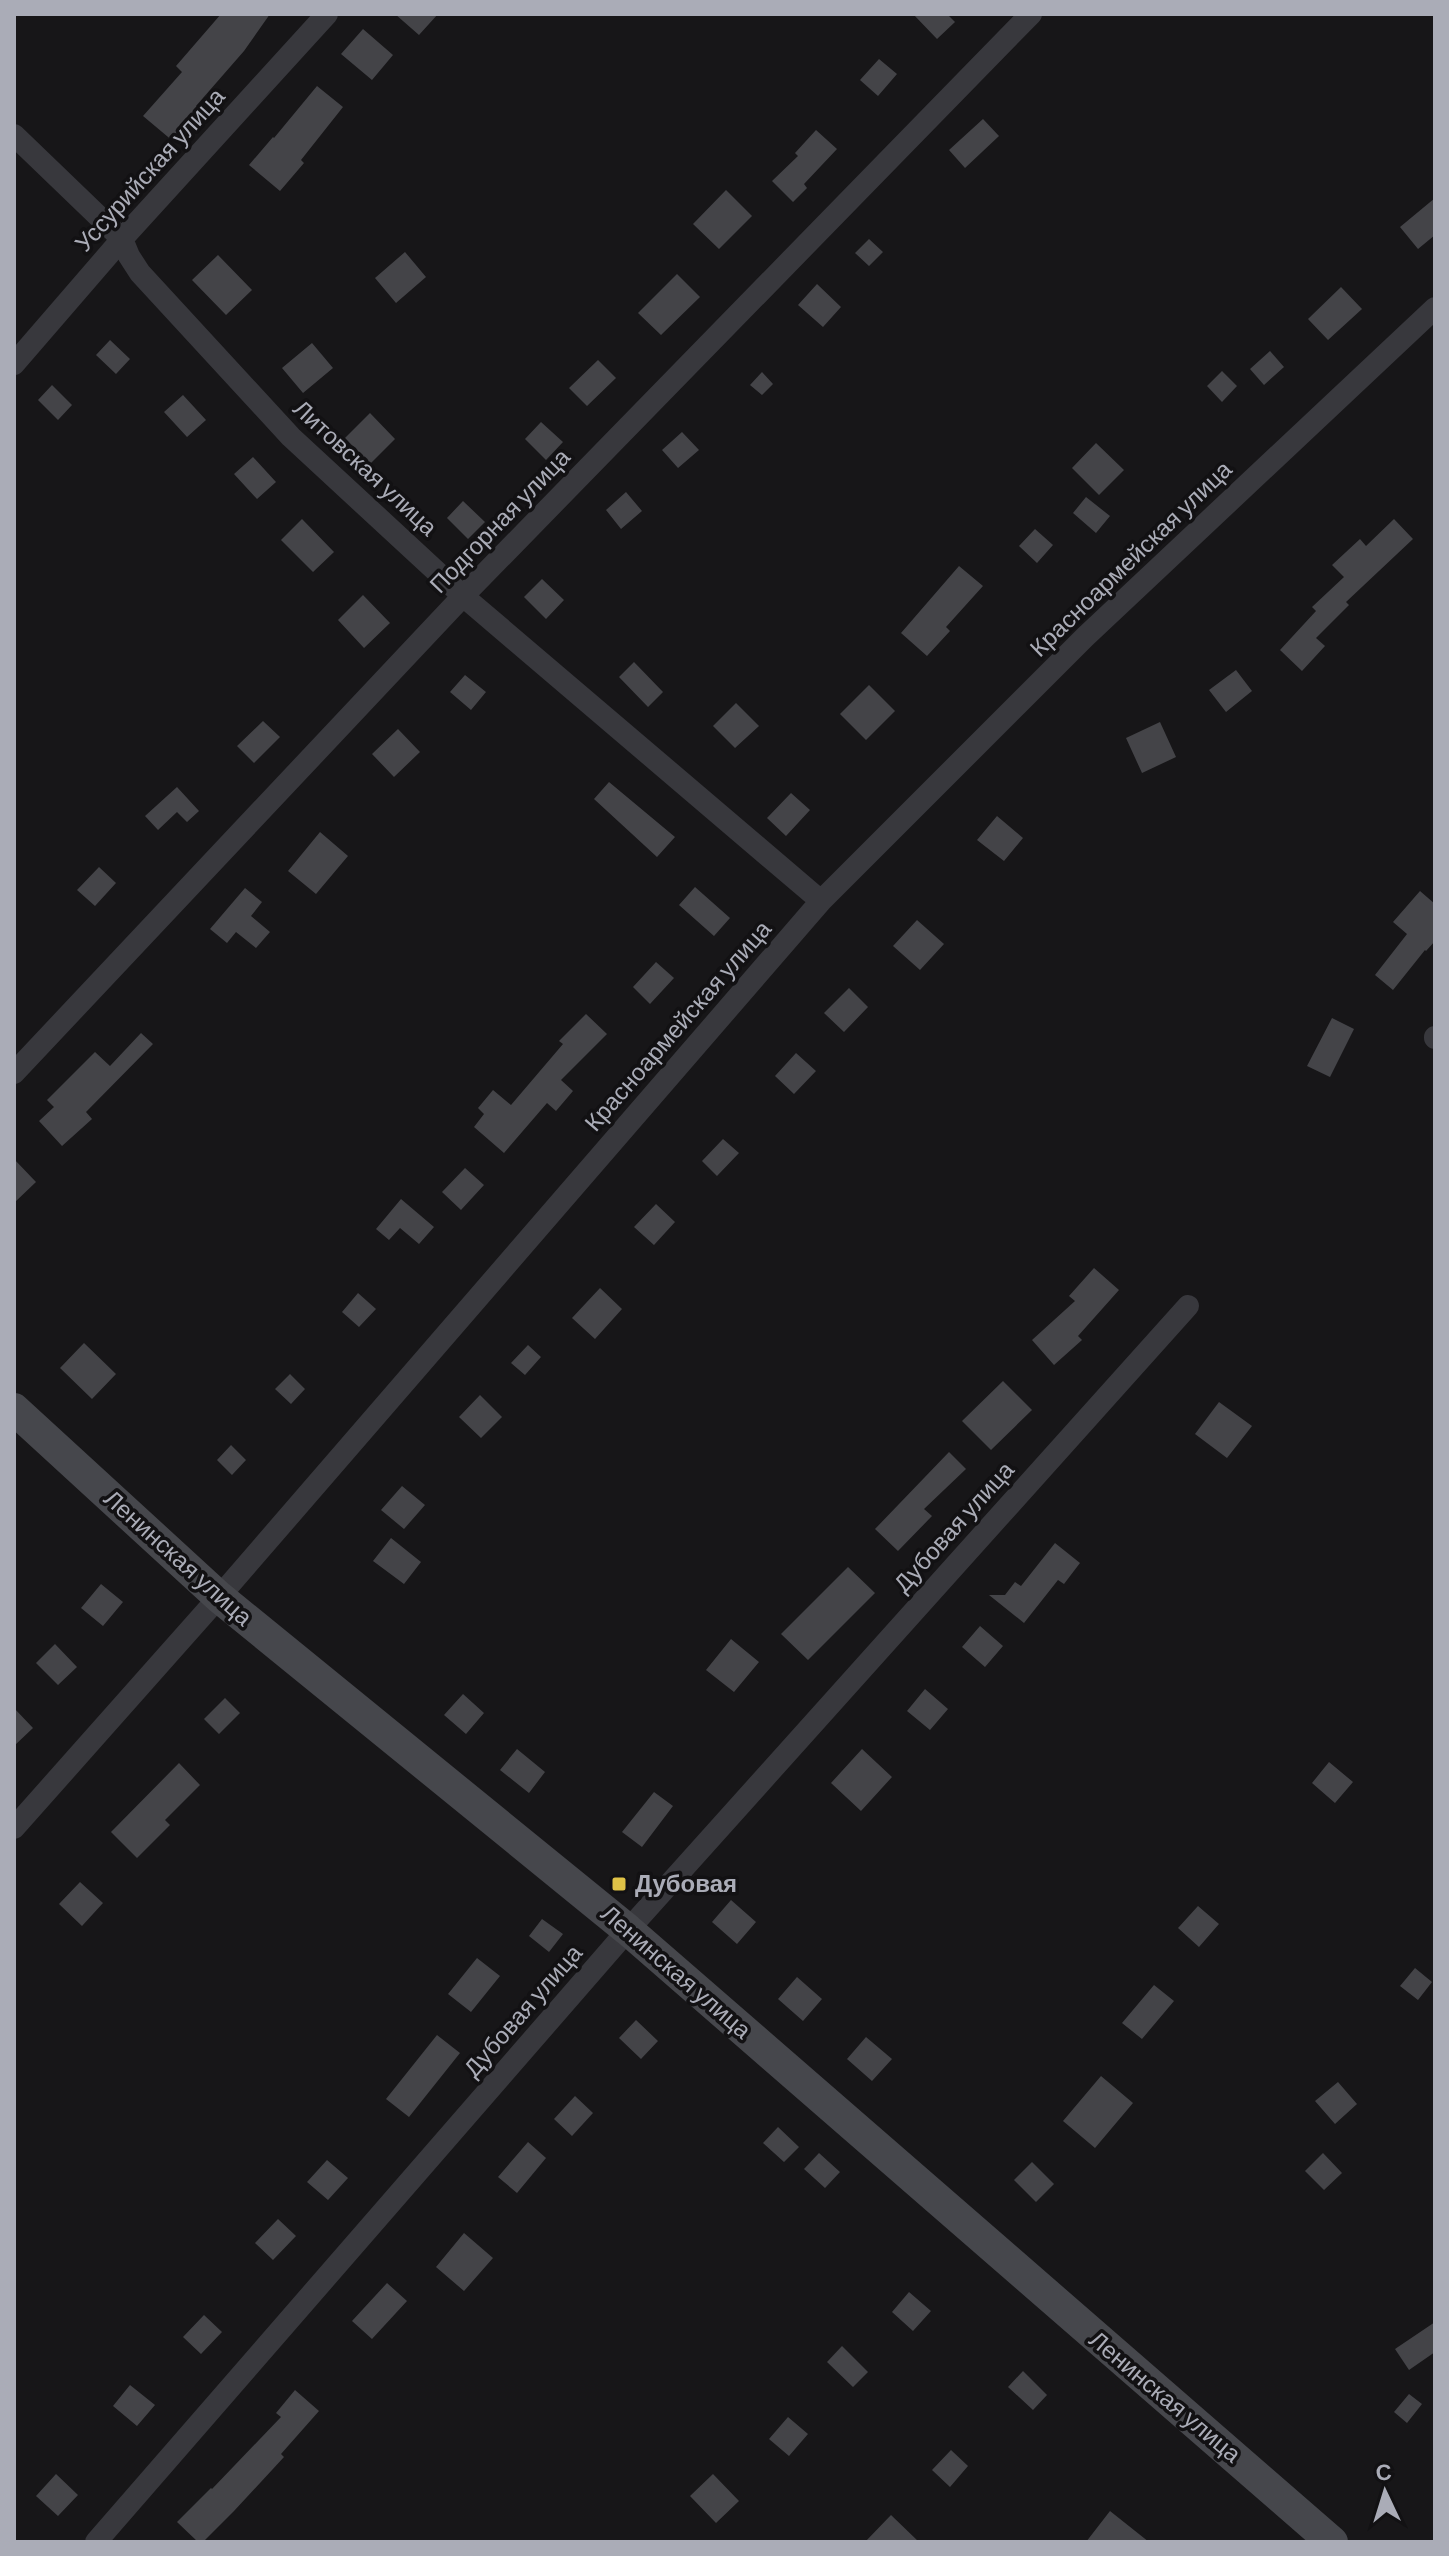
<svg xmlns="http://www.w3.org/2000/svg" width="1449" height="2556" viewBox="0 0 1449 2556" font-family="Barlow,sans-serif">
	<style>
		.building { fill: #444448 }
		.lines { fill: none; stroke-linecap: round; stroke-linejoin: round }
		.minor { stroke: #38383d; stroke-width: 22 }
		.secondary { stroke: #46474c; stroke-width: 32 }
		.poi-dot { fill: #dfc247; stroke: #121113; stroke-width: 3 }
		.labels { text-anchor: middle; stroke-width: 7; stroke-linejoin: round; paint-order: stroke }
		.street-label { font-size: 24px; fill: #aaacb7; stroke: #121113 }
		.poi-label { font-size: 24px; font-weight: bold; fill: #aaacb7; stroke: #121113; text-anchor: start }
	</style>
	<rect width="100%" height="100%" fill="#171618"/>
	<path class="building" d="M 221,14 L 270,14 L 244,51 L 196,106 L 201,110 L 174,142 L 143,116 L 182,72 L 176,66 Z
		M 395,14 L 438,14 L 419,35 Z
		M 913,14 L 947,14 L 955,22 L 937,39 Z
		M 363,29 L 393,55 L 372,80 L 341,54 Z
		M 879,59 L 897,74 L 878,96 L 860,80 Z
		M 317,86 L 343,107 L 301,160 L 304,163 L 280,191 L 249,165 L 273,137 L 274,138 Z
		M 983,119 L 999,136 L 965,168 L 949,150 Z
		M 816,130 L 837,149 L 804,184 L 807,188 L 793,202 L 772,181 L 798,156 L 795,153 Z
		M 726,190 L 752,216 L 719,249 L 693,224 Z
		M 1435,198 L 1435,235 L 1418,249 L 1400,227 Z
		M 869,239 L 883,252 L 869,266 L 855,253 Z
		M 405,252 L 426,277 L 396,303 L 375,278 Z
		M 218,255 L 252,290 L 226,315 L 192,280 Z
		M 677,274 L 700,297 L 661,335 L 638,313 Z
		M 817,284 L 841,307 L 823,327 L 798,305 Z
		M 1341,287 L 1362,309 L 1328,340 L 1308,319 Z
		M 110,340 L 130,359 L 116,374 L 96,355 Z
		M 312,343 L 333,368 L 303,393 L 282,368 Z
		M 1270,351 L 1284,367 L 1264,385 L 1250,369 Z
		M 598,360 L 616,378 L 587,406 L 569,388 Z
		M 1222,371 L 1237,386 L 1222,402 L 1207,386 Z
		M 762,372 L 773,384 L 762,395 L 750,385 Z
		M 52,385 L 72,405 L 58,420 L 38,400 Z
		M 183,395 L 206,420 L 187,437 L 164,412 Z
		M 370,413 L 395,439 L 370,464 L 345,438 Z
		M 541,422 L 563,442 L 546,460 L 525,439 Z
		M 682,432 L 699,450 L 678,468 L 662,450 Z
		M 1096,443 L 1124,470 L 1099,495 L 1072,468 Z
		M 253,457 L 276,482 L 257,499 L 234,474 Z
		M 626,492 L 642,511 L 621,529 L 606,510 Z
		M 1086,497 L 1110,516 L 1096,533 L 1073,513 Z
		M 463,501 L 485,522 L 468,539 L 447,518 Z
		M 302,519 L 334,552 L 313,572 L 281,540 Z
		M 1394,519 L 1413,539 L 1346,602 L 1349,605 L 1316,638 L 1325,646 L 1302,671 L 1280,650 L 1316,611 L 1312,607 L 1344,577 L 1332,565 L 1360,539 L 1366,546 Z
		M 1035,529 L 1053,545 L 1037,563 L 1019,546 Z
		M 959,566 L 983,586 L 946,627 L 950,631 L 927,656 L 901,633 Z
		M 542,579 L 564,600 L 546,619 L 524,597 Z
		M 363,595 L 390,623 L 364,648 L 338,620 Z
		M 634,662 L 663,692 L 648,707 L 619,677 Z
		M 1236,670 L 1252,691 L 1226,712 L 1209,690 Z
		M 465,675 L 486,692 L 471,710 L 450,692 Z
		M 869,685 L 895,711 L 866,740 L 840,714 Z
		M 736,703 L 759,726 L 735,748 L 713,726 Z
		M 263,721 L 280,737 L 254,763 L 237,746 Z
		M 1160,722 L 1176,757 L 1142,773 L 1126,738 Z
		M 398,729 L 420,752 L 394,777 L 372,754 Z
		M 609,782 L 675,837 L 657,857 L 594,799 Z
		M 177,787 L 199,811 L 187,822 L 177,812 L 158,830 L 145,816 Z
		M 791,793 L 810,810 L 786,836 L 767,818 Z
		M 997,816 L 1023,838 L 1004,861 L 977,840 Z
		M 320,832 L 348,856 L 316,894 L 288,871 Z
		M 99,867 L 116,883 L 95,906 L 77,890 Z
		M 695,887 L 730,918 L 714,936 L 679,905 Z
		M 245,888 L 262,902 L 251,916 L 270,932 L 256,948 L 236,932 L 227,943 L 210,929 Z
		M 1420,891 L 1435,904 L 1435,941 L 1426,951 L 1425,950 L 1393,990 L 1375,975 L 1407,934 L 1393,922 Z
		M 917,920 L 944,944 L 920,970 L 893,946 Z
		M 656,962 L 674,978 L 650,1004 L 633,987 Z
		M 849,988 L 868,1007 L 844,1032 L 824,1013 Z
		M 586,1014 L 607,1034 L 561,1080 L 573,1091 L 556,1111 L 547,1103 L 504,1153 L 474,1127 L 484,1114 L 478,1108 L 493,1090 L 511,1105 L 563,1044 L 559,1041 Z
		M 1332,1018 L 1354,1029 L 1330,1077 L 1307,1066 Z
		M 141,1033 L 153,1044 L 86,1112 L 92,1119 L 62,1146 L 39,1121 L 54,1107 L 47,1100 L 95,1052 L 110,1066 Z
		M 796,1053 L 816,1071 L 794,1094 L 775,1076 Z
		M 723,1139 L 739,1153 L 717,1176 L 702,1161 Z
		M 14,1159 L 36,1182 L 14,1203 Z
		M 465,1168 L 484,1185 L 461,1210 L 442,1192 Z
		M 401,1199 L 434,1227 L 419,1244 L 400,1228 L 389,1240 L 376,1229 Z
		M 656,1204 L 675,1222 L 654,1245 L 634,1227 Z
		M 1094,1268 L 1119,1290 L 1078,1336 L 1082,1340 L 1054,1365 L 1032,1340 L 1075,1301 L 1069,1296 Z
		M 600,1288 L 622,1309 L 595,1339 L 572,1318 Z
		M 358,1293 L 376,1309 L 359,1327 L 342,1312 Z
		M 84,1343 L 116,1374 L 92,1399 L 60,1368 Z
		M 528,1345 L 541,1357 L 525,1375 L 511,1363 Z
		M 290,1374 L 305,1389 L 291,1404 L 275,1389 Z
		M 1003,1381 L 1032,1410 L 991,1450 L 962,1421 Z
		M 480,1395 L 502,1417 L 481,1438 L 459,1417 Z
		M 1219,1402 L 1252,1426 L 1227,1458 L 1195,1434 Z
		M 231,1445 L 246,1460 L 232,1475 L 217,1460 Z
		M 949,1452 L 966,1469 L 924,1509 L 932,1516 L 898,1551 L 875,1529 Z
		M 402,1486 L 425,1505 L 404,1529 L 381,1510 Z
		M 391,1538 L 421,1562 L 404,1584 L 373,1561 Z
		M 1055,1543 L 1080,1563 L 1064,1584 L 1058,1580 L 1024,1623 L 989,1595 L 1005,1595 L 1015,1582 L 1021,1586 Z
		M 848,1567 L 875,1593 L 808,1660 L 781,1634 Z
		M 101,1584 L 123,1602 L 103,1626 L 81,1608 Z
		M 980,1626 L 1003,1646 L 985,1667 L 962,1647 Z
		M 731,1639 L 759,1662 L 734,1692 L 706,1670 Z
		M 55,1644 L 77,1667 L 58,1685 L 36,1663 Z
		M 925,1689 L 948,1709 L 930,1730 L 907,1711 Z
		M 463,1694 L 484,1713 L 466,1734 L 444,1715 Z
		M 225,1698 L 240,1713 L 219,1734 L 204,1719 Z
		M 14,1708 L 33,1728 L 14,1746 Z
		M 517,1749 L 545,1772 L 529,1793 L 500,1770 Z
		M 862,1749 L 892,1777 L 861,1811 L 831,1783 Z
		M 1329,1762 L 1353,1782 L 1335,1803 L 1312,1783 Z
		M 179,1763 L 200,1785 L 165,1820 L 170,1825 L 137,1858 L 111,1832 Z
		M 654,1792 L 673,1806 L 642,1847 L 622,1832 Z
		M 80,1882 L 103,1903 L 82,1926 L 59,1904 Z
		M 731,1900 L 756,1922 L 737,1944 L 712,1922 Z
		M 1198,1906 L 1219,1924 L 1199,1947 L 1178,1928 Z
		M 542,1919 L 563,1934 L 549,1952 L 529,1936 Z
		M 477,1958 L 500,1976 L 471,2012 L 448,1994 Z
		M 1415,1968 L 1432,1982 L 1418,2000 L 1400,1986 Z
		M 797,1977 L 822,1999 L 803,2021 L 778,1999 Z
		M 1154,1985 L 1174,2001 L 1142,2039 L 1122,2023 Z
		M 636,2020 L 658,2041 L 641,2059 L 619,2038 Z
		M 437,2035 L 460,2053 L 409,2117 L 386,2099 Z
		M 866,2037 L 892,2059 L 872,2081 L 847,2059 Z
		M 1101,2076 L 1133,2103 L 1095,2148 L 1063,2121 Z
		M 1338,2082 L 1357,2104 L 1335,2124 L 1315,2101 Z
		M 575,2096 L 593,2113 L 572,2136 L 554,2119 Z
		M 778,2127 L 799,2147 L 784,2162 L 763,2143 Z
		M 528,2142 L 546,2158 L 517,2193 L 498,2177 Z
		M 819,2153 L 840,2172 L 825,2188 L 804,2169 Z
		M 1323,2153 L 1342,2173 L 1324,2190 L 1305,2171 Z
		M 327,2160 L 348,2178 L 328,2200 L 307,2182 Z
		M 1032,2162 L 1054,2184 L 1036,2202 L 1014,2180 Z
		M 278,2219 L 296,2236 L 273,2260 L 255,2243 Z
		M 464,2233 L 493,2258 L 464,2291 L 436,2267 Z
		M 387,2283 L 407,2301 L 372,2339 L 352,2321 Z
		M 909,2292 L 931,2311 L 913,2331 L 892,2312 Z
		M 204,2315 L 222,2332 L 201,2354 L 183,2337 Z
		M 1435,2322 L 1435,2352 L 1409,2370 L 1395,2349 Z
		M 842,2346 L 868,2372 L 853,2387 L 827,2362 Z
		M 1023,2371 L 1047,2395 L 1033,2410 L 1008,2387 Z
		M 130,2385 L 155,2405 L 137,2426 L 113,2406 Z
		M 295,2390 L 319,2411 L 281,2454 L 284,2457 L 234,2511 L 203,2542 L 198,2542 L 177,2522 L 211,2488 L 212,2489 L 281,2417 L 276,2413 Z
		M 1409,2394 L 1422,2404 L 1407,2423 L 1394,2412 Z
		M 788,2417 L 808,2434 L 789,2456 L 769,2439 Z
		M 951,2450 L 968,2466 L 950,2487 L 932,2470 Z
		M 56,2474 L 78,2495 L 58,2516 L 36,2496 Z
		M 713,2474 L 739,2501 L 716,2523 L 690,2496 Z
		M 1110,2511 L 1149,2542 L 1086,2542 Z
		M 891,2515 L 919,2542 L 865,2542 Z"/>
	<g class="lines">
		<path class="minor" d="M 14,135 L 122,239 L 129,256 L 140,273 L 291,437 L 463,596 L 821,901
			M 14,364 L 122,239 L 327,14
			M 1435,1038 L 1435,1037
			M 14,1073 L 463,596 L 1031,14
			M 14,1828 L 219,1597 L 821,901 L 1085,637 L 1435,308
			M 96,2542 L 628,1930 L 1188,1306"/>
		<path class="secondary" d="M 14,1409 L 219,1597 L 628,1930 L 1332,2542"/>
	</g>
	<rect class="poi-dot" x="611" y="1876" width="16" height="16" rx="4"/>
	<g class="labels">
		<g class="street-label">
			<text transform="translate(150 170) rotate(-48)" y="8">Уссурийская улица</text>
			<text transform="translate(365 468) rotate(43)" y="8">Литовская улица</text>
			<text transform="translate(500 521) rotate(-46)" y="8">Подгорная улица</text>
			<text transform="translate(1131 559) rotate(-44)" y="8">Красноармейская улица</text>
			<text transform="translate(678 1026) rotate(-49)" y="8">Красноармейская улица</text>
			<text transform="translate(954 1527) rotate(-48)" y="8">Дубовая улица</text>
			<text transform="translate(178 1558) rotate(42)" y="8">Ленинская улица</text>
			<text transform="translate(676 1972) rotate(41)" y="8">Ленинская улица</text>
			<text transform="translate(523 2011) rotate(-49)" y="8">Дубовая улица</text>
			<text transform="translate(1165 2397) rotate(40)" y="8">Ленинская улица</text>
		</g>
		<g class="poi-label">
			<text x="635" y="1892">Дубовая</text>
		</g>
	</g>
	<rect width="1449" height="2556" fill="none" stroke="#aaacb7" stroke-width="32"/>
	<g transform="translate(1385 2492) rotate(356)" stroke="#121113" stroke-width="6" paint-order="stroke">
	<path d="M0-6L14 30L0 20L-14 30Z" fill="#aaacb7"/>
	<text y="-12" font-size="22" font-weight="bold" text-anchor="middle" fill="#aaacb7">С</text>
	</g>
</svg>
